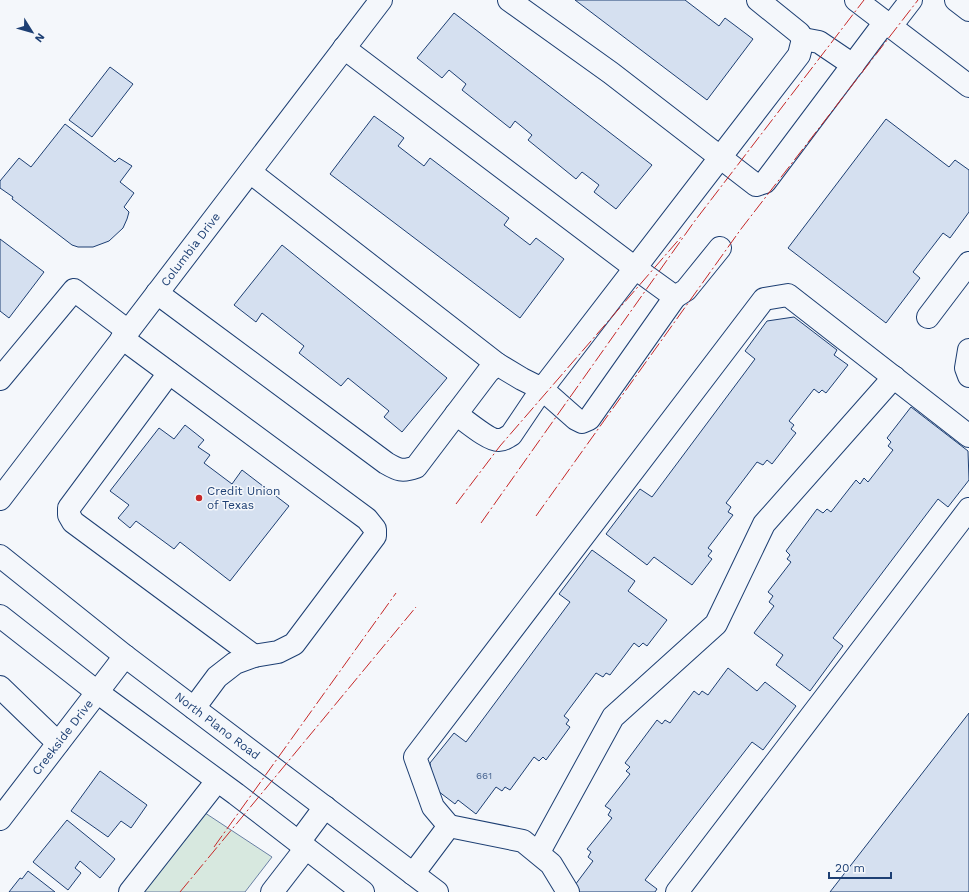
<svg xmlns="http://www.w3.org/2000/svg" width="969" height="892" viewBox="0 0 969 892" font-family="'Work Sans',sans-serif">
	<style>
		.green { fill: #d7e8df; stroke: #687fa3 }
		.building { fill: #d5e0f0; stroke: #1d3f73 }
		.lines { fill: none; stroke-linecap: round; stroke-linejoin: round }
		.minor-casing { stroke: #1d3f73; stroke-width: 24 }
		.major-casing { stroke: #1d3f73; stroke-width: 24 }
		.minor { stroke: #f4f7fb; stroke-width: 22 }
		.major { stroke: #f4f7fb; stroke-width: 22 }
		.power { stroke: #c62828; stroke-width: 1; stroke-dasharray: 14 3 2 3; stroke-linecap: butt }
		.poi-dot { fill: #c62828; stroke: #f4f7fb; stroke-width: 1.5 }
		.labels { text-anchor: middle; stroke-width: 3; stroke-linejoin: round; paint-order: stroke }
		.number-label { font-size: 10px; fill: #4b6792 }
		.street-label { font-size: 12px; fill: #1d3f73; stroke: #f4f7fb }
		.poi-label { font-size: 12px; fill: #1d3f73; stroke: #f4f7fb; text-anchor: start }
	</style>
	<rect width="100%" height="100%" fill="#f4f7fb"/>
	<path class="green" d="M 193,805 L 272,857 L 245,892 L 125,892 Z"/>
	<path class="building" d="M 575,0 L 685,0 L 719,26 L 725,18 L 753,39 L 707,100 Z
		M 454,13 L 652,165 L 616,209 L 594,192 L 599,185 L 582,172 L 576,179 L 528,140 L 532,135 L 515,121 L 510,128 L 462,90 L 466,84 L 449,70 L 442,78 L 417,58 Z
		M 110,67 L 133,84 L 92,137 L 69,120 Z
		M 374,116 L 404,138 L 398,146 L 424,166 L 430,158 L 509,218 L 504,225 L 530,245 L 536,238 L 564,259 L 520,318 L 330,174 Z
		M 886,119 L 949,167 L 955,160 L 969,170 L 969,212 L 950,238 L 943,233 L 913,272 L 920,278 L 886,323 L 788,248 Z
		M 65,124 L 115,162 L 119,158 L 132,166 L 120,182 L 134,193 L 124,207 L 129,212 L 127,219 L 123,228 L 109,241 L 93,247 L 78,247 L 72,245 L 12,199 L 13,197 L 0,188 L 0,181 L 19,158 L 31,167 Z
		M 0,239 L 44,272 L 9,318 L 0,311 Z
		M 282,245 L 447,378 L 402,432 L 384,417 L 389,411 L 348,378 L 341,386 L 299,353 L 304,346 L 262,313 L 256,322 L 234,305 Z
		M 794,317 L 837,350 L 834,355 L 848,365 L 826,393 L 822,390 L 819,393 L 814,389 L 789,421 L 794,425 L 791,429 L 796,433 L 772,464 L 767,460 L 763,465 L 757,462 L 726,503 L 731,507 L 728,512 L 733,515 L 708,548 L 712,551 L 708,556 L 712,559 L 692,585 L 654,557 L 647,565 L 606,534 L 640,489 L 652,497 L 755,359 L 745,351 L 767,321 Z
		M 911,407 L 968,451 L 969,480 L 948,507 L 938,499 L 833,638 L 843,646 L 810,691 L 776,665 L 783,655 L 754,633 L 774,606 L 769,602 L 773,596 L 768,592 L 791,562 L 787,559 L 790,555 L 786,551 L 817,509 L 823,513 L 827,509 L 831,512 L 856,480 L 860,484 L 864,478 L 868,482 L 893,450 L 888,446 L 891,442 L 887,438 Z
		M 185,425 L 204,440 L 198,447 L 210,455 L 204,463 L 232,484 L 242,470 L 289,506 L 230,581 L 180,542 L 174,549 L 136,521 L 130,528 L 118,518 L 129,505 L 110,491 L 159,428 L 174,439 Z
		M 592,550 L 635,581 L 628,591 L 667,620 L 647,646 L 643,643 L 639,647 L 634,643 L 610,675 L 606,673 L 603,677 L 596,673 L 564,716 L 569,720 L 566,724 L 570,727 L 546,760 L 543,757 L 539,761 L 534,757 L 510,790 L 505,787 L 502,791 L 496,787 L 476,814 L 458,800 L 455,804 L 434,788 L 430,763 L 454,733 L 466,742 L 570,602 L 559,594 Z
		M 728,668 L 757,691 L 765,682 L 796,706 L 763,750 L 752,742 L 645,880 L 657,889 L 655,892 L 576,892 L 572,889 L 593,861 L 588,857 L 591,852 L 587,849 L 612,818 L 608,815 L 611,810 L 605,806 L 630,774 L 626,771 L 630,767 L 625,763 L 657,720 L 662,724 L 665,720 L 670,723 L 694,691 L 699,695 L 702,691 L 708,695 Z
		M 969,713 L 969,892 L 830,892 Z
		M 100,771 L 147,805 L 131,828 L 121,821 L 108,837 L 71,811 Z
		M 67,820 L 115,859 L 100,878 L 80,861 L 75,868 L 81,873 L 68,890 L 33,862 Z
		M 28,871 L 55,892 L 9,892 L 20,878 L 22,879 Z"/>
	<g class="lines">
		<g class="minor-casing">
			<g id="minor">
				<path d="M 509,0 L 611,73 L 756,185 L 765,182 L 885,22"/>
				<path d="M 856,0 L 969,86"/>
				<path d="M 956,0 L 969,10"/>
				<path d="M 891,26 L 911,0"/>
				<path d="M 803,39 L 819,42 L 853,65"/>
				<path d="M 344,48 L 635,268 L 675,297 L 589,419 L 582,422 L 576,419 L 542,389 L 511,435 C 507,437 504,440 499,440 C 489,441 465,420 456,414"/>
				<path d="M 250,172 L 497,364"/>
				<path d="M 157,293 L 386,463 C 398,470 402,472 416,467 L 488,372 L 497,364 L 522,379 L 542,389 L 799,55 L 803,39 L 799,33 L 758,0"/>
				<path d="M 675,297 L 686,290 L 720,248"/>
				<path d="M 928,317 L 969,263"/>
				<path d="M 122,338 L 367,519 L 375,529 L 375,536 L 294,644 L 278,652 L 254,656 L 235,663 L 217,677 L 194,708"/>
				<path d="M 969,350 L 966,368 L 969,376"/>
				<path d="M 169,373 L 69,508 L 69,515 L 73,522 L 254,656"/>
				<path d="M 0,379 L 74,290 L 128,331"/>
				<path id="s1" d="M 0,499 L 381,0"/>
				<path d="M 0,687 L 58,743"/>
				<path id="s2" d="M 0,819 L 125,656"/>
				<path d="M 449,826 L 523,841 L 551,864 L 568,892"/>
				<path d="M 539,852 L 613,717 L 716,624 L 764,524 L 894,377"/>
				<path d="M 413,874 L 449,826 L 433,807 L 415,757 L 764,299 L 788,295 L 969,436"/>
				<path d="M 130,892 L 217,781"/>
				<path d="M 272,892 L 306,848"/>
				<path d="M 677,892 L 969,509"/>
			</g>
		</g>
		<g class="major-casing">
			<g id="major">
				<path id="s3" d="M 0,556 L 125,656 L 437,892"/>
				<path d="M 0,616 L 97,692 L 236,794 L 363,892"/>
				<path d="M 299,842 L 325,807"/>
			</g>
		</g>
		<use href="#minor" class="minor"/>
		<use href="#major" class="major"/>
		<path class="power" d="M 456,504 L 500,446 L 682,236
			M 536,516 L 741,229 L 918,0
			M 481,523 L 694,222 L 864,0
			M 214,847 L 396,593
			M 180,892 L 416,607"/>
	</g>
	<circle class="poi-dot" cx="199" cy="498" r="4"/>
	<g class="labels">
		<g class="number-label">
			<text x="484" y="779">661</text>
		</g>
		<g class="street-label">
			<text dy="4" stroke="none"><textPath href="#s1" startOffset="314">Columbia Drive</textPath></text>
			<text dy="4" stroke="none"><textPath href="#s3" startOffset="276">North Plano Road</textPath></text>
			<text dy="4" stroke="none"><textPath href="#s2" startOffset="103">Creekside Drive</textPath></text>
		</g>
		<g class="poi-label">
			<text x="207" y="495">Credit Union<tspan x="207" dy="14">of Texas</tspan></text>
		</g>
	</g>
	<g transform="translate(32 32) rotate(127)" stroke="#f4f7fb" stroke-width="3" paint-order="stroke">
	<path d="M0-3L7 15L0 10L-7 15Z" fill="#1d3f73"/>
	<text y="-6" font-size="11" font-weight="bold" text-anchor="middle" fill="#1d3f73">N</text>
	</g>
	<path d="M829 872v6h62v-6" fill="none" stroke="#1d3f73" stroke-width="2"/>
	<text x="835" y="872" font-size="12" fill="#1d3f73" stroke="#f4f7fb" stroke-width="3" paint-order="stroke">20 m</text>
</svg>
